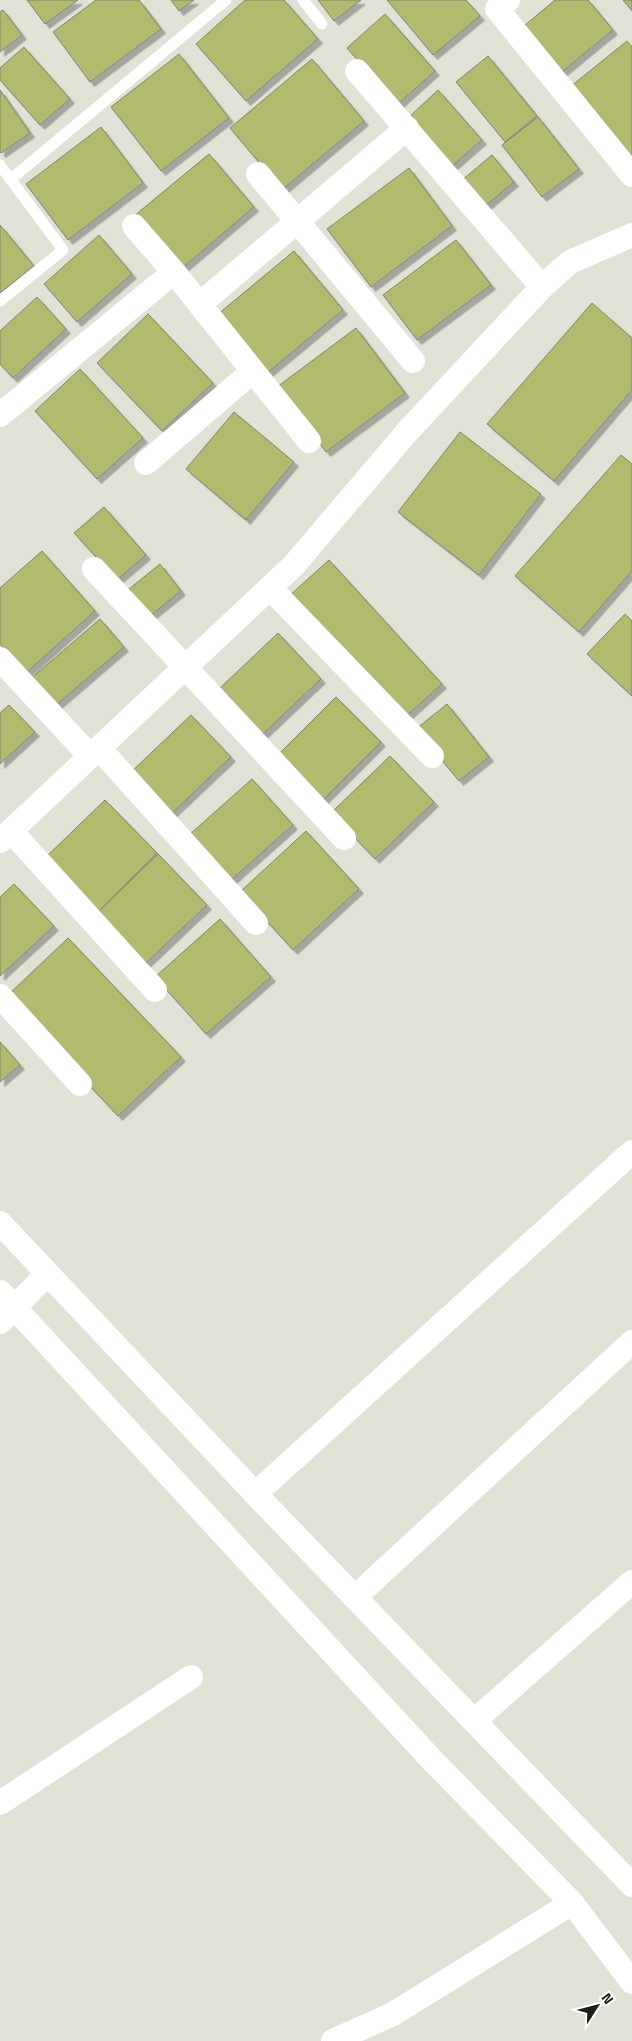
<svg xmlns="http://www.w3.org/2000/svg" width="632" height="2041" viewBox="0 0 632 2041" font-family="'Titillium Web',sans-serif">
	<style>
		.building { fill: #b1ba6d; stroke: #808277; filter: url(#shadow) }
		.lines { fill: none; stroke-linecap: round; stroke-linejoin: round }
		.lane { stroke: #fff; stroke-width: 11 }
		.street { stroke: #fff; stroke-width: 24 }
	</style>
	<defs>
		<filter id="shadow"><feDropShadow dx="4.5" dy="4.5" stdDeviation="0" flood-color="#0004"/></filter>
	</defs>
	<rect width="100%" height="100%" fill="#e0e2d6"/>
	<path class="building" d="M 27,0 L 78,0 L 45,24 Z
		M 96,0 L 139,0 L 161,29 L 90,82 L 53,32 Z
		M 171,0 L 194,0 L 179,11 Z
		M 245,0 L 284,0 L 318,39 L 246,101 L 196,44 Z
		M 318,0 L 361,0 L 334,21 Z
		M 387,0 L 466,0 L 480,16 L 433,55 Z
		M 555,0 L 588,0 L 613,30 L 557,76 L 518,31 Z
		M 623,0 L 632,0 L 632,11 Z
		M 3,10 L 22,35 L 0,52 L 0,12 Z
		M 385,14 L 435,71 L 397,105 L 347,48 Z
		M 627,41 L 632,47 L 632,164 L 570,87 Z
		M 24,47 L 70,99 L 40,125 L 0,80 L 0,68 Z
		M 179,54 L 229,118 L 161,171 L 111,107 Z
		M 488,56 L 537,116 L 505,142 L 456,82 Z
		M 312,59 L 364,121 L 282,190 L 230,128 Z
		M 0,90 L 30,133 L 1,153 L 0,152 Z
		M 438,90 L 482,140 L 451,167 L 408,118 Z
		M 538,117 L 579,169 L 542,197 L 502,145 Z
		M 101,127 L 143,183 L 68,240 L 26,184 Z
		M 209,154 L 254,207 L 180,270 L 134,216 Z
		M 492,155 L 514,182 L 483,208 L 461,181 Z
		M 409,168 L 452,226 L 371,287 L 327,229 Z
		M 0,225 L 34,266 L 0,293 Z
		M 99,235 L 132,274 L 77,322 L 44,284 Z
		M 456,240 L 491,285 L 417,340 L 383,295 Z
		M 294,251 L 343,310 L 266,374 L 217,315 Z
		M 37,297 L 66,329 L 13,378 L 0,364 L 0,331 Z
		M 592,303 L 632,338 L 632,390 L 554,481 L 487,424 Z
		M 148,314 L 213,383 L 162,431 L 97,363 Z
		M 356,328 L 405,393 L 326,452 L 277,387 Z
		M 80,369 L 143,438 L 97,479 L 35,411 Z
		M 234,412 L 294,462 L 246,520 L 186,469 Z
		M 460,432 L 541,494 L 479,575 L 398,512 Z
		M 621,455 L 632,464 L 632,571 L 579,632 L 515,576 Z
		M 104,507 L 146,555 L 117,580 L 74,533 Z
		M 42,551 L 95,611 L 26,673 L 0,644 L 0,588 Z
		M 329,560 L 442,684 L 402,720 L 289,596 Z
		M 160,564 L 181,591 L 150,616 L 129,589 Z
		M 625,614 L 632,621 L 632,696 L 587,654 Z
		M 100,619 L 124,647 L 54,707 L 29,680 Z
		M 278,633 L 321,679 L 262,735 L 219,689 Z
		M 336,697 L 381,742 L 322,801 L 277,756 Z
		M 447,704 L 489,757 L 459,781 L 416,729 Z
		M 9,705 L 35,732 L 0,764 L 0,713 Z
		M 191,715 L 231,757 L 170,815 L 130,773 Z
		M 390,756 L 434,802 L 375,859 L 331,813 Z
		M 252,779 L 293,825 L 229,882 L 188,836 Z
		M 105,800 L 157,853 L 98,912 L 45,858 Z
		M 306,831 L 359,889 L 293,950 L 240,892 Z
		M 158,854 L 207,905 L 146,963 L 98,912 Z
		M 14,884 L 54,926 L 0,976 L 0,897 Z
		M 220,919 L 271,977 L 206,1034 L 155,977 Z
		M 68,938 L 181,1057 L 118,1116 L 6,997 Z
		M 0,1042 L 20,1065 L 0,1082 Z"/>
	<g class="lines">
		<path class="lane" d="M 303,0 L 322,24
			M 0,165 L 63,250 L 0,301
			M 10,180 L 226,0"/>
		<path class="street" d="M 508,0 L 497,9 L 632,175
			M 357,71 L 542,287
			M 258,174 L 413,361
			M 134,226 L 174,272
			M 200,304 L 407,128
			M 0,415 L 174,272 L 309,441
			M 146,463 L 253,371
			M 94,569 L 344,838
			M 270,588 L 432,756
			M 0,659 L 90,756
			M 99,748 L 256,923
			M 11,831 L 155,990
			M 0,841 L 294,565 L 407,432 L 542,287 L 570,262 L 632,235
			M 0,996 L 80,1084
			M 0,1223 L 263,1502 L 632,1885
			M 0,1292 L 431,1759 L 572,1903 L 632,1982
			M 0,1322 L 47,1274
			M 255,1494 L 632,1152
			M 355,1597 L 632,1342
			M 474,1721 L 632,1582
			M 0,1803 L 191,1677
			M 333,2041 L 393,2014 L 572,1903"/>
	</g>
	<g transform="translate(597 2006) rotate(54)" stroke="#ffffff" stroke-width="4" paint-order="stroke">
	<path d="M0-4L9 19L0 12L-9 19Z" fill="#1d1d19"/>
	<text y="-8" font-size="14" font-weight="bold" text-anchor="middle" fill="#1d1d19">N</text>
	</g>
</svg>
